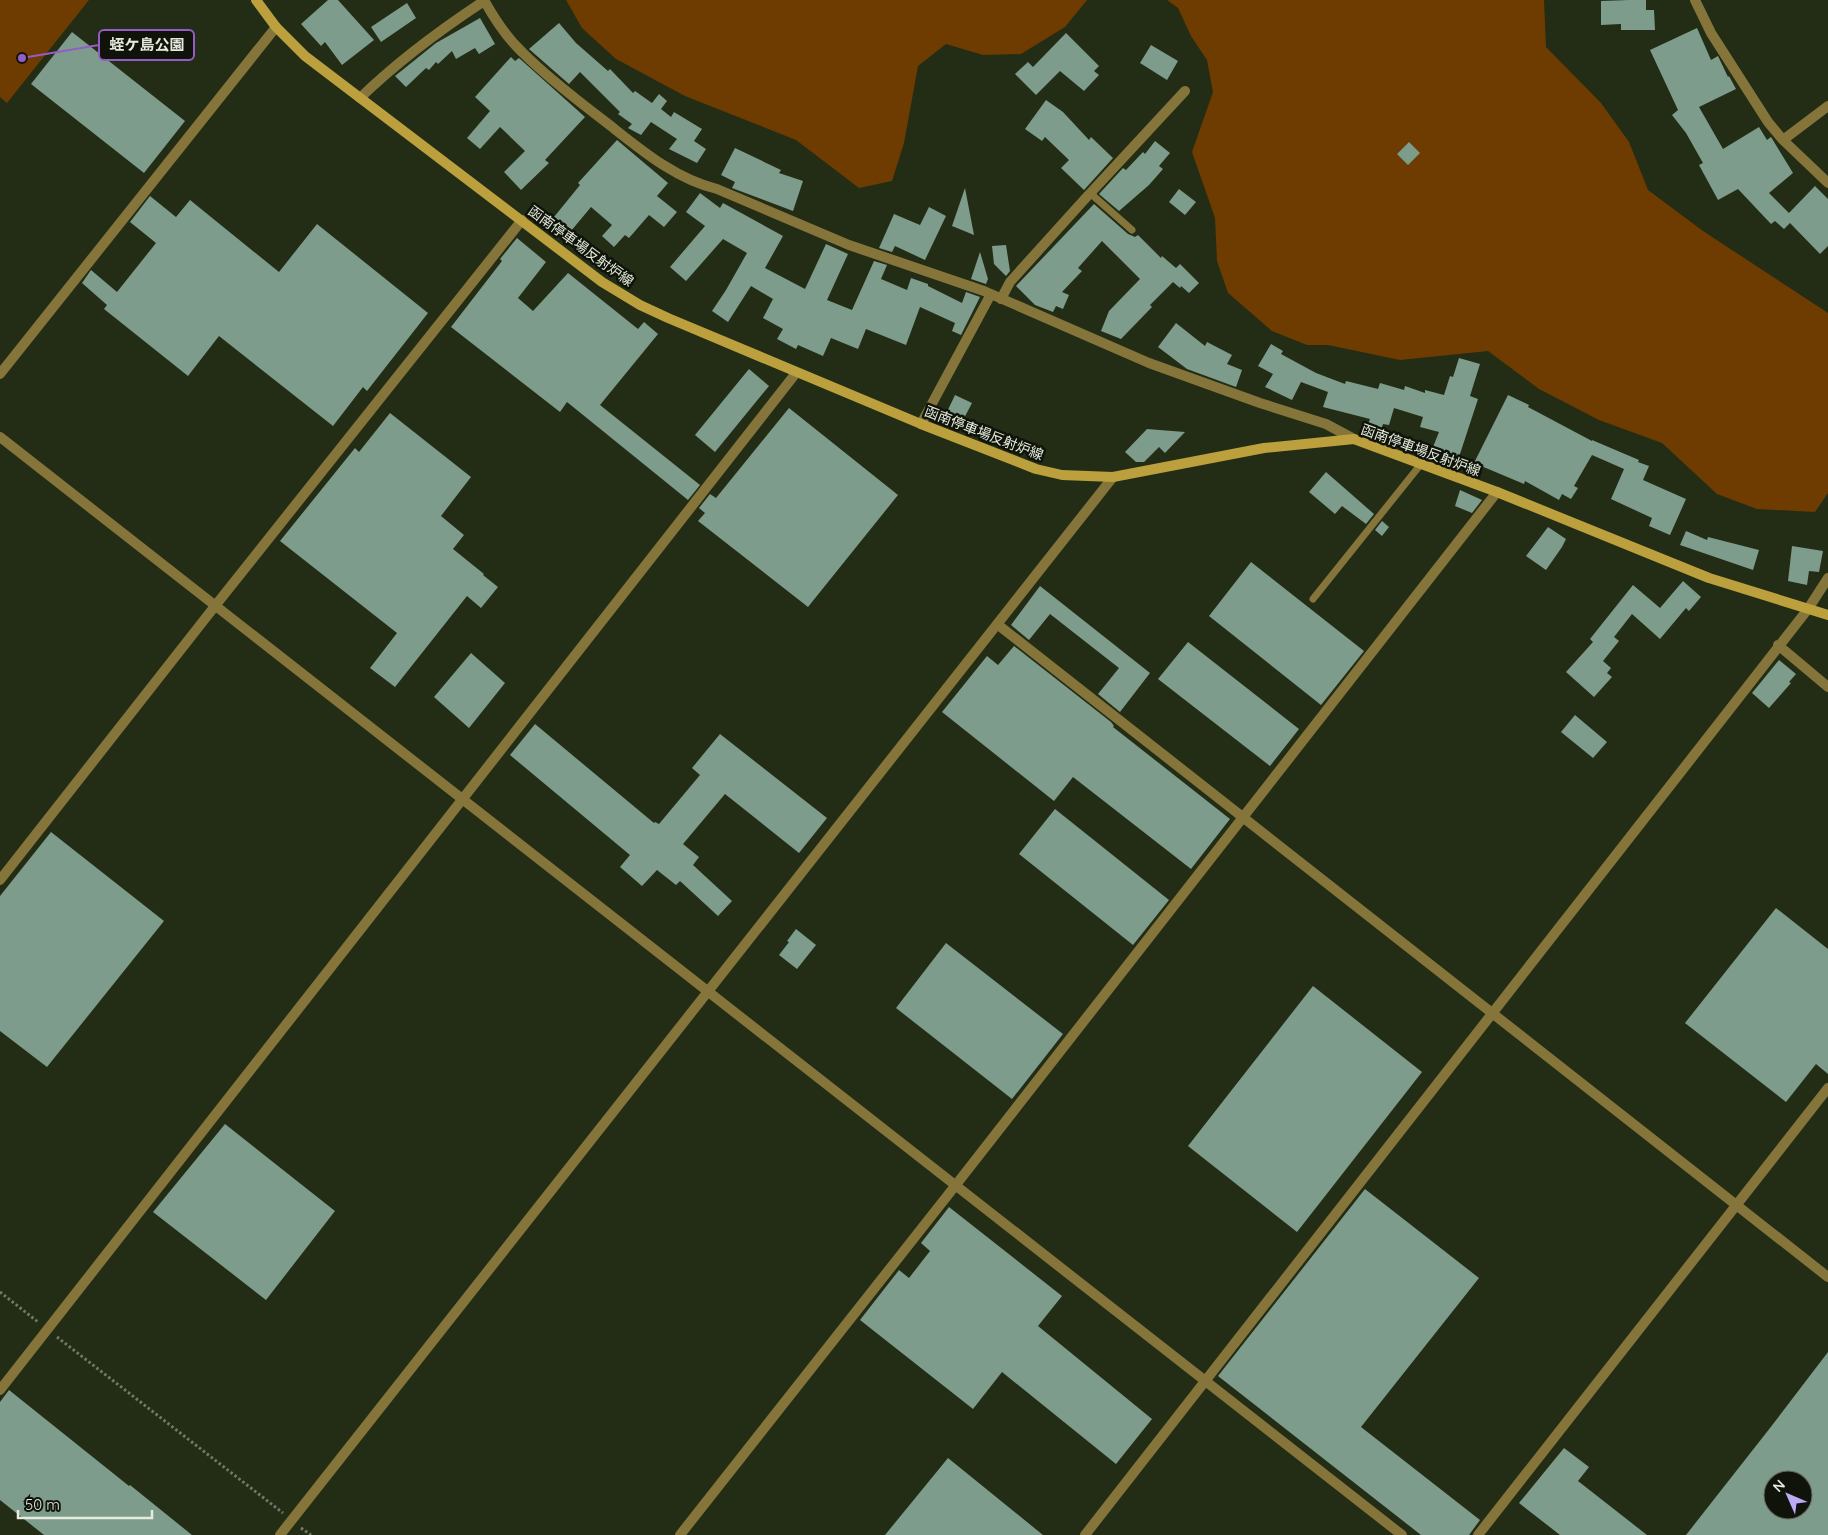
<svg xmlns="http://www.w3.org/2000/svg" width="1828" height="1535" viewBox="0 0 1828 1535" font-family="Quicksand,'Noto Sans JP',sans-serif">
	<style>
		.green { fill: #6e3b00 }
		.building { fill: #7d9c8b; fill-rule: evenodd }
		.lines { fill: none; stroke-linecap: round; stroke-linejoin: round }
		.path { stroke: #717a66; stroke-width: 3; stroke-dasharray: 2.5 2.5; stroke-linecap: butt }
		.lane { stroke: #85753b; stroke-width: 7 }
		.street { stroke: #85753b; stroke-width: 10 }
		.secondary { stroke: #bba03d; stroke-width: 10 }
		.labels { text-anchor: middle; stroke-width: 5; stroke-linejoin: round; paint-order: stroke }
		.street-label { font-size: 14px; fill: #e5ecdd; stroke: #0f1309 }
		.leader { fill: none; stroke: #965cc6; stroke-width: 2 }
		.callout-dot { fill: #965cc6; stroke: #0f1309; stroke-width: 2 }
		.callout { fill: #0f1309; stroke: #965cc6; stroke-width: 2 }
		.callout-label { font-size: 15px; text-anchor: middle; font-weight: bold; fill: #e5ecdd }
	</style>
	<rect width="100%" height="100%" fill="#232d15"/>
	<path class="green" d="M 0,0 L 89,0 L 7,103 L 0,97 Z
		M 566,0 L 1087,0 L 1065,27 L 1021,54 L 983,55 L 946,44 L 918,66 L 904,143 L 892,181 L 859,188 L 796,140 L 685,96 L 616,59 L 582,28 Z
		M 1167,0 L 1544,0 L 1546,47 L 1601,103 L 1629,142 L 1648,190 L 1703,231 L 1828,313 L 1828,493 L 1815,512 L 1757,509 L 1717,494 L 1662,443 L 1599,420 L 1539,389 L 1488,351 L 1400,360 L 1328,345 L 1307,345 L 1272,331 L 1228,293 L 1217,261 L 1215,218 L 1192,152 L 1213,92 L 1207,60 L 1191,36 L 1178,8 Z"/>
	<path class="building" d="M 328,0 L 338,0 L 374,40 L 342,65 L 325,42 L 321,46 L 301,24 Z
		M 1629,0 L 1646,0 L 1646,10 L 1654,10 L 1655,30 L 1621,30 L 1621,24 L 1601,25 L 1601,1 Z
		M 407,3 L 416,18 L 381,42 L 371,27 Z
		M 480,18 L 495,44 L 479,54 L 475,48 L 456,59 L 452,51 L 438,64 L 436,62 L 429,70 L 426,68 L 406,87 L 395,76 L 436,43 Z
		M 559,23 L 576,43 L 608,71 L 610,69 L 633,93 L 635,91 L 652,103 L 659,94 L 667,101 L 661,109 L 671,117 L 674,112 L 702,129 L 694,141 L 706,149 L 697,163 L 669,149 L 677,139 L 651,122 L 641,135 L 628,128 L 632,124 L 618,114 L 620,112 L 580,72 L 569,84 L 529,49 Z
		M 1697,28 L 1711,60 L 1718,56 L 1728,77 L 1729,76 L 1736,89 L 1699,107 L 1723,149 L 1759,127 L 1767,140 L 1771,137 L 1793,173 L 1769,193 L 1789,213 L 1815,186 L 1828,199 L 1828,246 L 1820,254 L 1790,223 L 1784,229 L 1775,221 L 1771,224 L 1738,189 L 1718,200 L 1699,165 L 1703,163 L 1686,133 L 1672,115 L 1678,110 L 1650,50 Z
		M 72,32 L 185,121 L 144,173 L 31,84 Z
		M 1066,33 L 1099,66 L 1094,71 L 1099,75 L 1084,91 L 1060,71 L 1036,95 L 1015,74 L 1028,62 L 1033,67 Z
		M 1151,45 L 1178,61 L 1167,80 L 1140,63 Z
		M 511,57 L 515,61 L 519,58 L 585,117 L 545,160 L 549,163 L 521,190 L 504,172 L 525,151 L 500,127 L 480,149 L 467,138 L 490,111 L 475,97 Z
		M 1046,100 L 1063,112 L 1089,140 L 1091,137 L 1113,158 L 1084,190 L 1061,168 L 1069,160 L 1045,137 L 1042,141 L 1025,129 Z
		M 617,140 L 668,183 L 657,196 L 677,212 L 664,227 L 649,215 L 629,238 L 625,235 L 614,247 L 602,236 L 612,225 L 591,207 L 571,231 L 554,217 L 580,185 L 578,183 Z
		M 1155,141 L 1170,153 L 1159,166 L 1163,169 L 1149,185 L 1119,211 L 1099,194 L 1123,168 L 1126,170 L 1143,152 L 1145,154 Z
		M 1409,142 L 1420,153 L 1408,165 L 1397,154 Z
		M 735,148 L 781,170 L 779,173 L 803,181 L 793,211 L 732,188 L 735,182 L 721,175 Z
		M 965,188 L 974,235 L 952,226 Z
		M 1179,189 L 1196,202 L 1185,215 L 1169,202 Z
		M 700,193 L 720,208 L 723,203 L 783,236 L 765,268 L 805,289 L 826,244 L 848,254 L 827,300 L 852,310 L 874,261 L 887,265 L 881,279 L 907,290 L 911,278 L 928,284 L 928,286 L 962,303 L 966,292 L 980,297 L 961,335 L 952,331 L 955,323 L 920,307 L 906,345 L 866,329 L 858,349 L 831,338 L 823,356 L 798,345 L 796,349 L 777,339 L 783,329 L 763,318 L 773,299 L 751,286 L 728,322 L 712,311 L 726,290 L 747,253 L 723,239 L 686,281 L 670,267 L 705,226 L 686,212 Z
		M 150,196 L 176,217 L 190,200 L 279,272 L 317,224 L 428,313 L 367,391 L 363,387 L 333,426 L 219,336 L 188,376 L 104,309 L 107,305 L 82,283 L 91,270 L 117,292 L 156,243 L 130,222 Z
		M 1094,204 L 1128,234 L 1135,237 L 1138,235 L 1161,258 L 1162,256 L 1176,268 L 1180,264 L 1199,283 L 1189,293 L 1181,286 L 1180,288 L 1173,282 L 1150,305 L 1152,307 L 1121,339 L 1101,331 L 1109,311 L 1140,279 L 1102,241 L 1078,268 L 1082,271 L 1062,292 L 1069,295 L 1063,309 L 1056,306 L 1053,312 L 1035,305 L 1016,286 Z
		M 929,207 L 946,216 L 925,260 L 895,246 L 892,252 L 879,248 L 894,214 L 920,225 Z
		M 517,238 L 546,262 L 518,298 L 533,311 L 568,273 L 638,329 L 644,322 L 658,334 L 600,405 L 700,485 L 688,500 L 567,402 L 560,412 L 451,327 L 502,261 L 500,259 Z
		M 1006,245 L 1010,271 L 1006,276 L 994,264 L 992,246 Z
		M 980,252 L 988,279 L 986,284 L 971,279 Z
		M 1176,323 L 1205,346 L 1207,342 L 1232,355 L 1227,364 L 1242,370 L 1236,387 L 1187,369 L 1158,347 Z
		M 1271,344 L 1283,351 L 1281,354 L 1316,373 L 1345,384 L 1346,381 L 1378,389 L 1380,383 L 1404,390 L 1405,386 L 1425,393 L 1425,390 L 1444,395 L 1450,376 L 1453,377 L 1459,358 L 1480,364 L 1470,396 L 1478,399 L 1459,457 L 1457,457 L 1433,447 L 1439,432 L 1420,427 L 1423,417 L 1394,408 L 1389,425 L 1383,424 L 1381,431 L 1367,427 L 1370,419 L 1323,407 L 1328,392 L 1301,382 L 1292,400 L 1265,387 L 1273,374 L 1258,366 Z
		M 749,369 L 769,386 L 715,452 L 695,435 Z
		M 955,395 L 972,403 L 961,424 L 945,416 Z
		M 1508,395 L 1529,405 L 1528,407 L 1592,441 L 1592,440 L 1639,460 L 1638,462 L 1649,466 L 1643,480 L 1686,499 L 1670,535 L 1649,526 L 1652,518 L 1611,499 L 1624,469 L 1592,455 L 1574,486 L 1578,488 L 1571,499 L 1562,494 L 1559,500 L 1525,481 L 1524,484 L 1474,463 Z
		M 789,408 L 898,495 L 808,607 L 698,521 L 705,513 L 699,508 L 710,494 L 716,498 Z
		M 390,413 L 471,477 L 441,516 L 464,535 L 453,549 L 484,574 L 483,575 L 498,587 L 481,608 L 467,596 L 395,687 L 370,668 L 397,633 L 280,541 L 355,448 L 359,452 Z
		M 1147,429 L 1185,432 L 1165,453 L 1159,447 L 1144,462 L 1136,462 L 1125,452 Z
		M 1326,472 L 1374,514 L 1366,524 L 1342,506 L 1335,514 L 1309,492 Z
		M 1460,490 L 1482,500 L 1472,513 L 1455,506 Z
		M 1382,521 L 1389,527 L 1382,536 L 1375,530 Z
		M 1548,527 L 1566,539 L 1562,547 L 1546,570 L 1526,556 Z
		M 1686,531 L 1707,540 L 1708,537 L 1759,550 L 1753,570 L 1680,545 Z
		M 1792,546 L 1823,551 L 1819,572 L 1809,571 L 1807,585 L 1788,581 Z
		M 1251,562 L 1364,651 L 1321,705 L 1209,616 Z
		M 1683,581 L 1701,597 L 1689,611 L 1686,608 L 1660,639 L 1632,614 L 1614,637 L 1619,641 L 1603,661 L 1611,668 L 1607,673 L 1612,677 L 1594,697 L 1566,672 L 1593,642 L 1590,639 L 1633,585 L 1660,608 Z
		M 1040,586 L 1150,673 L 1120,712 L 1098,694 L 1119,668 L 1050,614 L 1029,640 L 1011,625 Z
		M 1188,642 L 1299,729 L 1270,766 L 1158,679 Z
		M 1014,646 L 1111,722 L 1114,726 L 1113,727 L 1230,819 L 1191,869 L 1073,777 L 1054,801 L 942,712 L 987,656 L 998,665 Z
		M 471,653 L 505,683 L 469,728 L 434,697 Z
		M 1779,660 L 1796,674 L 1789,682 L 1791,683 L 1769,708 L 1752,693 Z
		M 1575,715 L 1607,742 L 1593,758 L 1561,732 Z
		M 535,724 L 654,823 L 655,822 L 659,824 L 700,775 L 692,768 L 720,734 L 827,818 L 799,853 L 725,794 L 683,844 L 699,857 L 693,865 L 732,901 L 718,916 L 680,881 L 676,885 L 657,870 L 642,886 L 620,867 L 630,855 L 510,755 Z
		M 1055,809 L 1169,900 L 1133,945 L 1019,854 Z
		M 51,832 L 164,921 L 47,1067 L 0,1031 L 0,896 Z
		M 1776,908 L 1828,949 L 1828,1074 L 1816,1064 L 1786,1102 L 1685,1023 Z
		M 796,929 L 816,945 L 797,969 L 779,955 L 789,942 L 787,941 Z
		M 946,943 L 1063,1034 L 1012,1099 L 896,1008 Z
		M 1313,986 L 1422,1072 L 1297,1232 L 1188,1146 Z
		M 225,1124 L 335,1211 L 266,1300 L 153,1212 Z
		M 1365,1189 L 1479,1278 L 1361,1427 L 1480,1520 L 1469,1535 L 1421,1535 L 1218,1376 Z
		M 949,1207 L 1062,1296 L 1038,1326 L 1152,1419 L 1116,1464 L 1002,1372 L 973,1409 L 860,1320 L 899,1270 L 909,1278 L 930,1251 L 921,1243 Z
		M 1828,1352 L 1828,1535 L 1686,1535 L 1770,1428 ZM 1773,1480 L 1803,1480 L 1803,1510 L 1773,1510 Z
		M 9,1390 L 129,1486 L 130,1485 L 192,1535 L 44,1535 L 0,1500 L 0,1402 Z
		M 1564,1448 L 1589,1467 L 1578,1481 L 1647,1535 L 1560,1535 L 1519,1503 Z
		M 948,1458 L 1043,1535 L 885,1535 Z"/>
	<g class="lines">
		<path class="path" d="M 0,1292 L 38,1322
			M 57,1337 L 283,1513
			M 301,1528 L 311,1535"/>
		<path class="lane" d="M 1090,193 L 1132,230
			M 1313,599 L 1421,464"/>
		<path class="street" d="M 484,0 C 494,18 507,38 522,52 C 548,78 578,101 607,123 C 640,149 675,179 717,189 L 849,245 L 984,291 L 1149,363 L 1260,403 L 1326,424 L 1354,439
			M 1695,0 L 1711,33 L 1768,122 L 1783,140 L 1828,183
			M 360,98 C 398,61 440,30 484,1
			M 1783,140 L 1828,106
			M 1001,299 L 1010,282 L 1083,201 L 1185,91
			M 0,374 L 276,27
			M 921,424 L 991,294
			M 0,437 L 1402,1535
			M 997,624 L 1828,1277
			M 1778,645 L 1828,687
			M 0,880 L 215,606 L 522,220
			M 0,1390 L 796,373
			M 280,1535 L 1113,477
			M 680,1535 L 955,1186 L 1497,492
			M 1085,1535 L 1808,609 L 1828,578
			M 1478,1535 L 1828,1088"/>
		<path class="secondary" d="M 256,0 L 276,27 L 305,56 L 602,282 L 640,305 L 668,318 L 921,424 L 1036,469 L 1062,475 L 1113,477 L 1264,448 L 1354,439 L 1497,492 L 1709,578 L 1828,615"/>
	</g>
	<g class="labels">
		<g class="street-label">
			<text transform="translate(581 246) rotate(36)" y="5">函南停車場反射炉線</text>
			<text transform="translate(984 433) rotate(21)" y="5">函南停車場反射炉線</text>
			<text transform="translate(1421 450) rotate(20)" y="5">函南停車場反射炉線</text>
		</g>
	</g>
	<path class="leader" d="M22 58L99 45"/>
	<circle class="callout-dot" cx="22" cy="58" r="5"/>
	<rect class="callout" x="99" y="30" width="95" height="30" rx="5"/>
	<g class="callout-label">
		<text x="147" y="50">蛭ケ島公園</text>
	</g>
	<g transform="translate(1788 1495) rotate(315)"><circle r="24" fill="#0f1309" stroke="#656a5e"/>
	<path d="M0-4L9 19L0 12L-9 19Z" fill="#bbaaf6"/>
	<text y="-8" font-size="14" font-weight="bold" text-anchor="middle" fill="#e5ecdd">N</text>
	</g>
	<path d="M18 1510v8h134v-8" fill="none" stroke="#e5ecdd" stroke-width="2.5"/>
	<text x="25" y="1510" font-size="15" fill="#e5ecdd" stroke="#0f1309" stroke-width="4" paint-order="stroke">50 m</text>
</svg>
